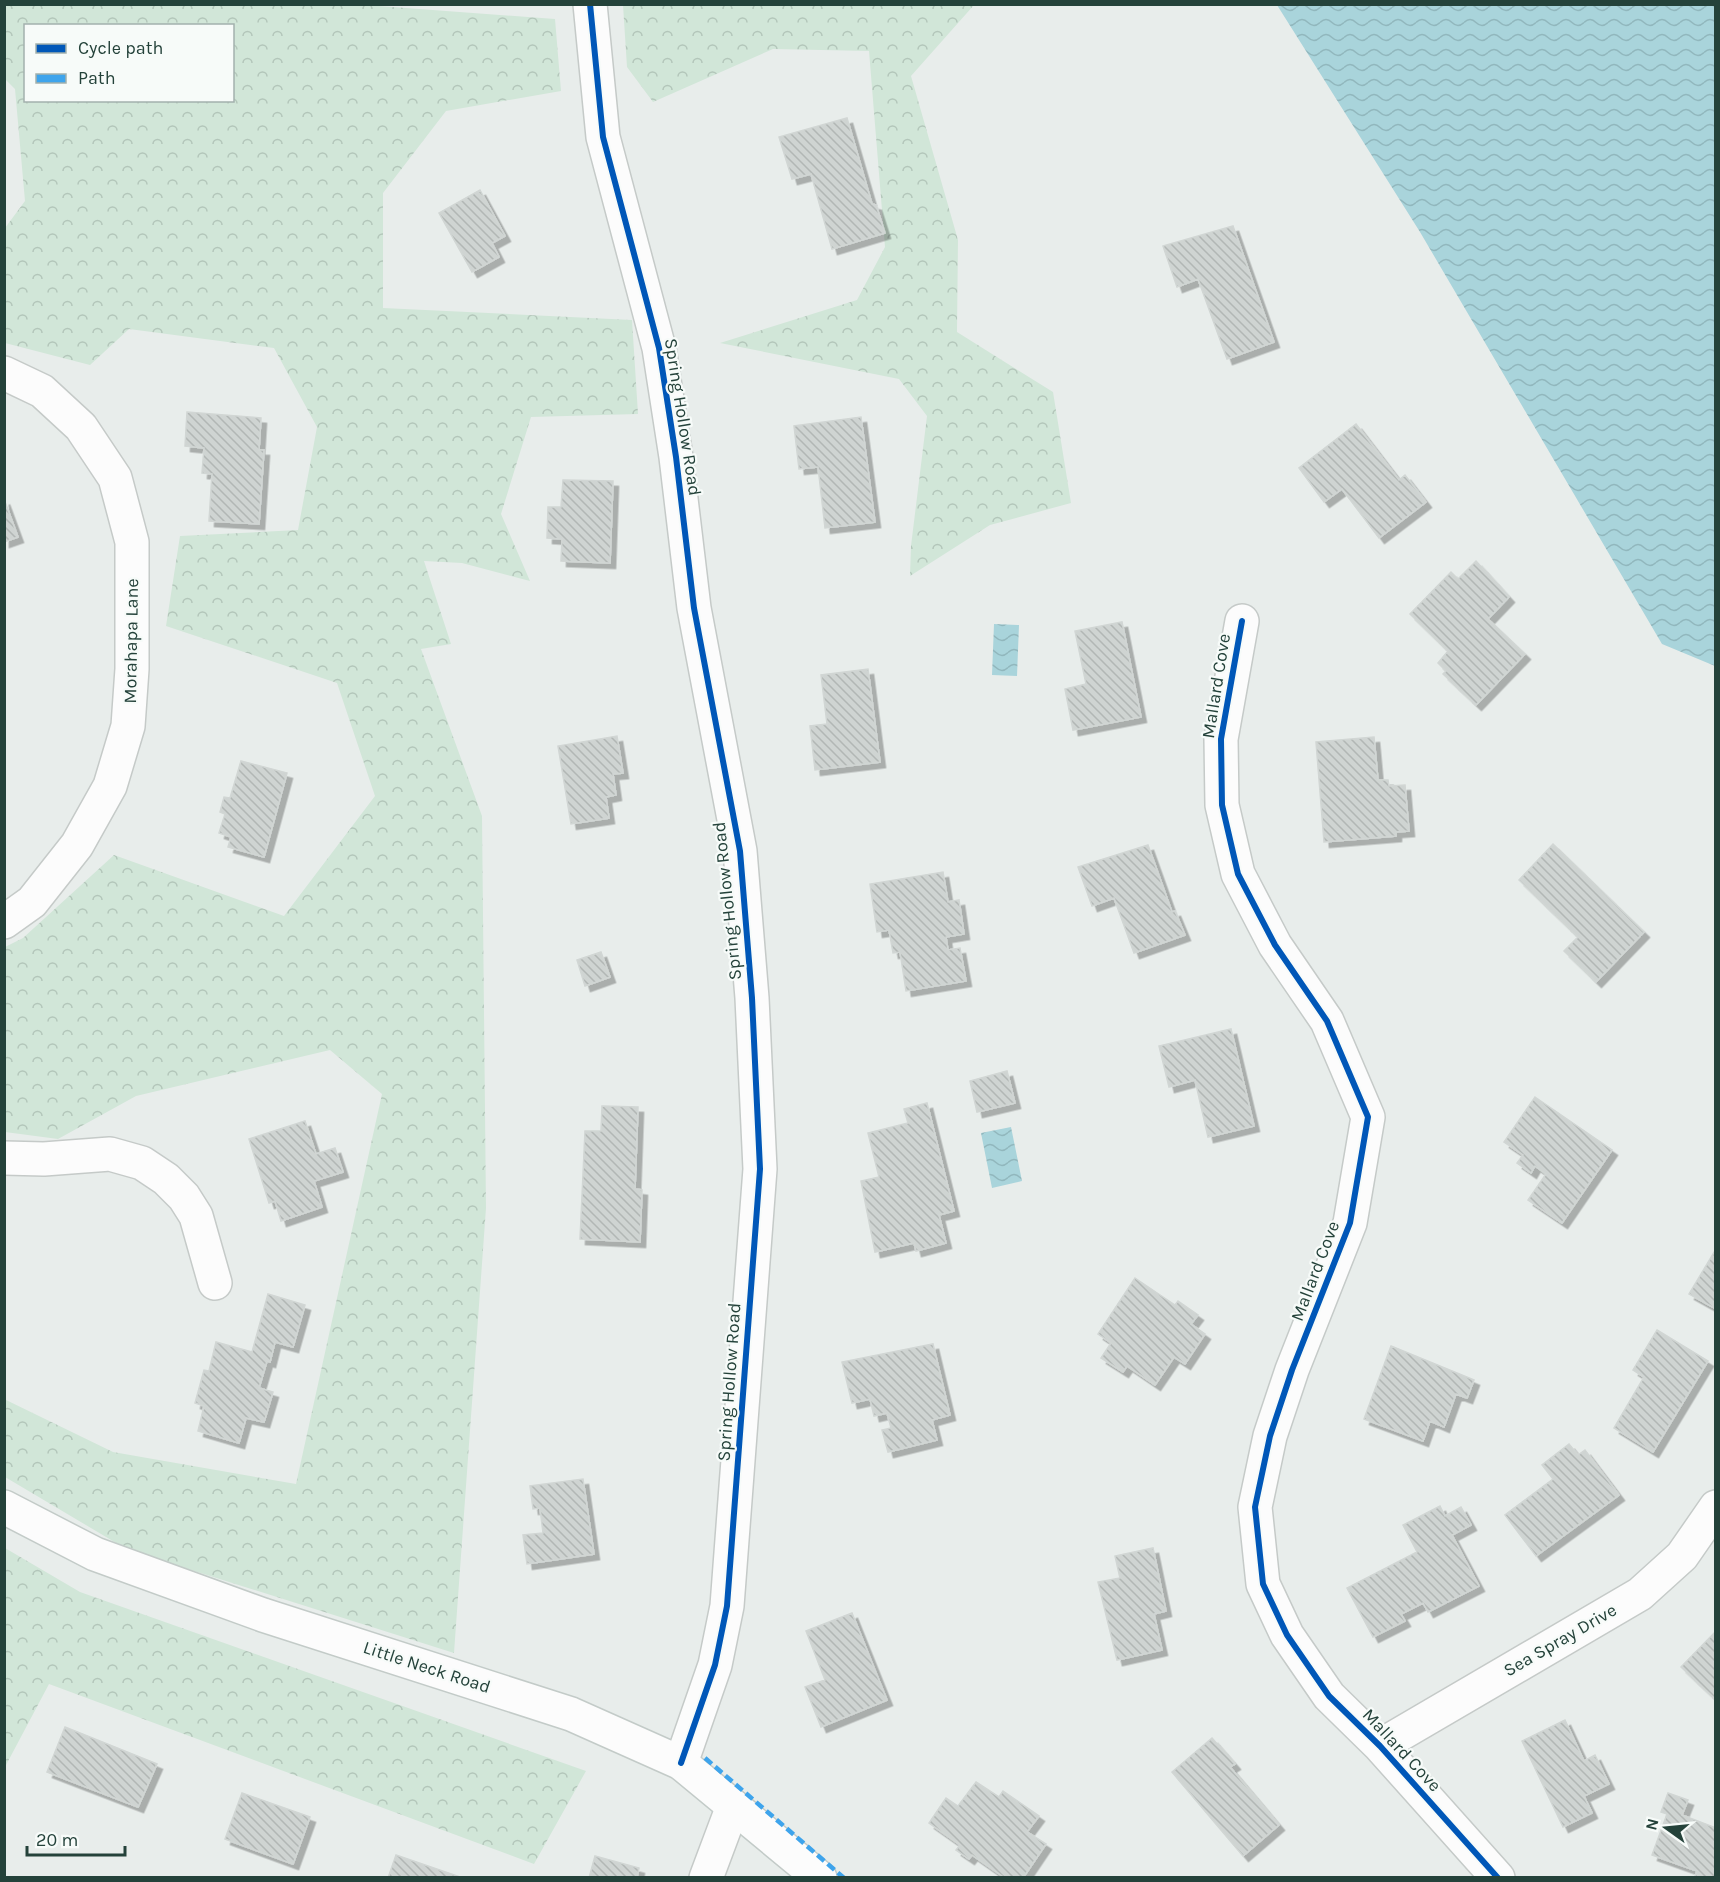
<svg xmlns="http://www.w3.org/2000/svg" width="1720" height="1882" viewBox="0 0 1720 1882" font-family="Karla,sans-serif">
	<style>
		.forest { fill: url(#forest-crowns); fill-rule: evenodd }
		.water { fill: url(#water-waves) }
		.building { fill: url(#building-back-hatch); stroke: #d1d6d4; stroke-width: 1.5; filter: url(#shadow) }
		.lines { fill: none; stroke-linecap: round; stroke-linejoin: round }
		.street-casing { stroke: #c5cac8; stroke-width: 36 }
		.secondary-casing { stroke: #c3cbc8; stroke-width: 36 }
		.street { stroke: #fcfcfc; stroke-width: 33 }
		.secondary { stroke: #fcfcfc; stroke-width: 33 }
		.quiet { stroke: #3ea4ec; stroke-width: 4.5; stroke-dasharray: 9 4.5; stroke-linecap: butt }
		.cycleway-casing { stroke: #f7fbf9; stroke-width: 10 }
		.cycleway { stroke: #0057b8; stroke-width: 6 }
		.labels { text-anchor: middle; stroke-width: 4.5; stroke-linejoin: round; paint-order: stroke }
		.street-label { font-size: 18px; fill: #24423a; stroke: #f7fbf9 }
	</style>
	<defs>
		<pattern id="forest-crowns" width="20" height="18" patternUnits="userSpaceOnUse" patternTransform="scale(1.5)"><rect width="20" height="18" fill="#d1e6d8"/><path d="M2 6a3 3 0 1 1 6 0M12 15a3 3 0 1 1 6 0" fill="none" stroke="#b3c6ba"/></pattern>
		<pattern id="water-waves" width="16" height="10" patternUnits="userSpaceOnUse" patternTransform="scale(1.5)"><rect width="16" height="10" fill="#a9d4db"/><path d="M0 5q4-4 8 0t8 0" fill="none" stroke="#91b7bd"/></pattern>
		<pattern id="building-back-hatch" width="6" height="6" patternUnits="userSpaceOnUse" patternTransform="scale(1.5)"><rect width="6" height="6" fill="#cfd4d2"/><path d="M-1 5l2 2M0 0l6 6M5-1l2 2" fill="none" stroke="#b2b7b5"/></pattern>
		<filter id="shadow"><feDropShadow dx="5.5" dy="5.5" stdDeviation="0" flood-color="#0004"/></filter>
	</defs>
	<rect width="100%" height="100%" fill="#e8edeb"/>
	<path class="forest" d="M 352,4 L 555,19 L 561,91 L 446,111 L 383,193 L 383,308 L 632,320 L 638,414 L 531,417 L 501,514 L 530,581 L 462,563 L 424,561 L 451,644 L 421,649 L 482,816 L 486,1208 L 454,1653 L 128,1550 L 5,1477 L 4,1399 L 113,1452 L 296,1484 L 382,1094 L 330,1050 L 136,1096 L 58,1139 L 5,1132 L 5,947 L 23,938 L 114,855 L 284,916 L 375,796 L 337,683 L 166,626 L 180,536 L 298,530 L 317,427 L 274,348 L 129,329 L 90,365 L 5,343 L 5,228 L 25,201 L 15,89 L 5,79 L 5,5 ZM 26,26 L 232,26 L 232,100 L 26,100 Z
		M 623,5 L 974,5 L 911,76 L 958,240 L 957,332 L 1053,392 L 1071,503 L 990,525 L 910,576 L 911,546 L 927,416 L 899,379 L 720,343 L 857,300 L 885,247 L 869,51 L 773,49 L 653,102 L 627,67 Z
		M 5,1548 L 80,1592 L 586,1771 L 534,1864 L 49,1684 L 5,1767 Z"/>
	<path class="water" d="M 1277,5 L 1715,5 L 1715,666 L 1662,644 L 1420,232 Z
		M 994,624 L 1019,625 L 1017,676 L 992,675 Z
		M 1011,1127 L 1022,1181 L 992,1188 L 981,1133 Z"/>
	<path class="building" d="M 847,118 L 872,204 L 876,205 L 885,233 L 832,249 L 811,174 L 792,179 L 779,137 Z
		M 480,190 L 505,236 L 492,243 L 499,257 L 472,272 L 439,213 Z
		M 1233,226 L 1274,342 L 1227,359 L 1198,279 L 1177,287 L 1163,246 Z
		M 187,412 L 261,418 L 259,450 L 264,450 L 259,524 L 209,521 L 212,474 L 202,473 L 204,448 L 185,446 Z
		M 861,417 L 875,522 L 825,528 L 818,467 L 799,469 L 794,426 Z
		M 1356,424 L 1399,480 L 1405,475 L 1426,502 L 1379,538 L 1342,489 L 1324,502 L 1299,468 Z
		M 563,480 L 613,481 L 610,563 L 561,561 L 562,539 L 547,538 L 548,507 L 561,507 Z
		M 4,499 L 18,537 L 4,542 Z
		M 1476,561 L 1509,597 L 1488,619 L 1525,654 L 1476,705 L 1443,674 L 1446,671 L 1438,663 L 1448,651 L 1410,614 L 1451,572 L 1458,579 Z
		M 1122,622 L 1141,717 L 1073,730 L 1065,689 L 1086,684 L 1075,631 Z
		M 868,669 L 880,762 L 815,770 L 810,726 L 827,724 L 821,675 Z
		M 617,736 L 623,773 L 613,774 L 616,795 L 606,797 L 609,818 L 571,824 L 558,746 Z
		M 1374,737 L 1378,780 L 1388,780 L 1389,786 L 1405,785 L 1409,831 L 1396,832 L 1396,836 L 1324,842 L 1316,742 Z
		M 241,761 L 287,773 L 264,857 L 228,847 L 231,837 L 219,833 L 225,814 L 220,812 L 224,797 L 230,798 Z
		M 1553,844 L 1644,932 L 1596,982 L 1564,951 L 1578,937 L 1519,880 Z
		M 1148,845 L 1172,912 L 1175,911 L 1185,935 L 1134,953 L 1114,898 L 1092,906 L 1078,867 Z
		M 943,872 L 948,902 L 959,900 L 964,934 L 946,937 L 948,950 L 960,948 L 966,981 L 906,991 L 900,952 L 893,953 L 889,930 L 877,932 L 870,884 Z
		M 601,952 L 610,977 L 585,986 L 577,960 Z
		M 1231,1029 L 1254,1126 L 1208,1137 L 1195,1080 L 1169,1087 L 1159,1046 Z
		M 1007,1071 L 1015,1103 L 977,1112 L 970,1081 Z
		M 1535,1097 L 1612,1150 L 1562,1223 L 1528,1200 L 1546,1174 L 1535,1166 L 1531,1173 L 1517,1163 L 1523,1155 L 1504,1142 Z
		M 927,1103 L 954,1211 L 939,1215 L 946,1243 L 916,1251 L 914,1243 L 875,1252 L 861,1181 L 879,1177 L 868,1133 L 908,1123 L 904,1109 Z
		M 602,1106 L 638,1107 L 635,1189 L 642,1190 L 640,1242 L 580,1239 L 585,1131 L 601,1131 Z
		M 305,1121 L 316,1154 L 335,1148 L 343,1172 L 314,1181 L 322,1207 L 281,1221 L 275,1201 L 269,1203 L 249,1139 Z
		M 1716,1249 L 1716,1309 L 1689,1294 Z
		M 1135,1278 L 1175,1305 L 1178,1301 L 1198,1315 L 1191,1324 L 1205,1334 L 1185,1364 L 1174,1357 L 1155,1385 L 1127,1366 L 1123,1372 L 1101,1358 L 1111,1343 L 1098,1334 Z
		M 268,1294 L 305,1305 L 293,1347 L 275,1342 L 270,1362 L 267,1361 L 259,1388 L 273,1392 L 264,1422 L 246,1418 L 239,1443 L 198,1431 L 204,1406 L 195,1403 L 204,1370 L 209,1371 L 216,1342 L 252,1352 Z
		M 1657,1330 L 1708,1361 L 1653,1452 L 1614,1428 L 1644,1377 L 1633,1370 Z
		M 933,1344 L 950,1415 L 932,1420 L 937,1440 L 888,1452 L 882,1430 L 891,1428 L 887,1413 L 874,1416 L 870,1399 L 852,1403 L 842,1362 Z
		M 1391,1346 L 1474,1380 L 1467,1398 L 1456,1394 L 1444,1427 L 1430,1421 L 1423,1441 L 1364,1419 Z
		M 1569,1444 L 1578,1455 L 1585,1450 L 1619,1495 L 1536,1556 L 1505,1515 L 1553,1479 L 1542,1465 Z
		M 583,1479 L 594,1554 L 527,1564 L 523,1535 L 543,1533 L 540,1508 L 533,1509 L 530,1486 Z
		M 1440,1506 L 1445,1516 L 1461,1507 L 1471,1525 L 1452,1535 L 1479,1586 L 1428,1612 L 1423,1603 L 1401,1614 L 1405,1621 L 1373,1637 L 1347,1588 L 1417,1552 L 1403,1525 Z
		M 1153,1548 L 1166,1611 L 1154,1614 L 1162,1650 L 1117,1660 L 1098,1582 L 1120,1578 L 1115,1556 Z
		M 852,1613 L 887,1700 L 821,1727 L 805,1687 L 825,1680 L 806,1631 Z
		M 1716,1631 L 1716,1700 L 1681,1667 Z
		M 1565,1720 L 1584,1761 L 1595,1755 L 1609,1784 L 1584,1796 L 1592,1813 L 1563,1827 L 1522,1741 Z
		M 65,1727 L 157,1764 L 138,1807 L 47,1772 Z
		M 1212,1738 L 1235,1764 L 1230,1767 L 1279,1825 L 1243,1856 L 1172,1772 Z
		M 976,1782 L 999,1797 L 1003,1791 L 1039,1816 L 1027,1832 L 1046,1844 L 1023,1878 L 1005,1878 L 972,1855 L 969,1859 L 956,1850 L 960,1845 L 929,1823 L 946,1798 L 958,1806 Z
		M 242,1793 L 310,1817 L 293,1864 L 225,1839 Z
		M 1668,1793 L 1688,1800 L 1682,1815 L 1716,1828 L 1716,1878 L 1700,1878 L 1695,1876 L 1697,1871 L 1652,1855 L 1667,1814 L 1661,1812 Z
		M 396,1855 L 460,1877 L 388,1878 Z
		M 595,1856 L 639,1868 L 637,1878 L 589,1878 Z"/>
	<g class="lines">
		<g class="street-casing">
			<path id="street" d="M 590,4 L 603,137 L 659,348 L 676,457 L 694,608 L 740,851 L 752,998 L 760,1169 L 727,1606 L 715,1665 L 681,1763
				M 4,373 L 42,391 L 81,427 L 115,478 L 132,542 L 132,669 L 128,726 L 110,786 L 77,845 L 32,902 L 4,922
				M 1242,621 L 1221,739 L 1222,805 L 1238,874 L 1275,945 L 1327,1021 L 1368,1117 L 1350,1223 L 1292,1370 L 1270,1436 L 1255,1507 L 1263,1584 L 1287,1635 L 1329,1696 L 1380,1746 L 1498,1878
				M 4,1158 L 44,1159 L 110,1154 L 142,1163 L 166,1179 L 184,1197 L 196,1216 L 215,1283
				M 1380,1746 L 1640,1594 L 1682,1556 L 1716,1507
				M 706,1878 L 733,1806"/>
		</g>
		<g class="secondary-casing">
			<path id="secondary" d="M 4,1507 L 95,1554 L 263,1615 L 571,1714 L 681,1763 L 820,1878"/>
		</g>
		<use href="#street" class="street"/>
		<use href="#secondary" class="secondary"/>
		<path class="quiet" d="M 705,1758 L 844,1878"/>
		<g class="cycleway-casing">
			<path id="cycleway" d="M 590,4 L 603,137 L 659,348 L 676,457 L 694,608 L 740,851 L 752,998 L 760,1169 L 727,1606 L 715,1665 L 681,1763
				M 1242,621 L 1221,739 L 1222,805 L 1238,874 L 1275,945 L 1327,1021 L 1368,1117 L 1350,1223 L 1292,1370 L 1270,1436 L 1255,1507 L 1263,1584 L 1287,1635 L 1329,1696 L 1380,1746 L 1498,1878"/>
		</g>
		<use href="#cycleway" class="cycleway"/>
	</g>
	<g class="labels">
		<g class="street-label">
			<text transform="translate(683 417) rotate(81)" y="6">Spring Hollow Road</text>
			<text transform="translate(131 641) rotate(-89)" y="6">Morahapa Lane</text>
			<text transform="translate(1216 686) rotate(-81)" y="6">Mallard Cove</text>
			<text transform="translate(727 901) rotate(-96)" y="6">Spring Hollow Road</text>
			<text transform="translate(1315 1271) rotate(-69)" y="6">Mallard Cove</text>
			<text transform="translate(729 1382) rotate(-86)" y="6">Spring Hollow Road</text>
			<text transform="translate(1560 1640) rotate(-30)" y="6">Sea Spray Drive</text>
			<text transform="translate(427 1667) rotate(18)" y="6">Little Neck Road</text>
			<text transform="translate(1402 1750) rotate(47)" y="6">Mallard Cove</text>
		</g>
	</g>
	<rect width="1720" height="1882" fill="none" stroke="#24423a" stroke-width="12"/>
	<rect x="24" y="24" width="210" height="78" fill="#f7fbf9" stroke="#a3b1ad" stroke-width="1.5"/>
	<rect x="36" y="44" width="30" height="9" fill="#0057b8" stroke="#a3b1ad" stroke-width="1.5"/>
	<text x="78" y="54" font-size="18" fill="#24423a">Cycle path</text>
	<rect x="36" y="74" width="30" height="9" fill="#3ea4ec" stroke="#a3b1ad" stroke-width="1.5"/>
	<text x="78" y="84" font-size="18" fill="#24423a">Path</text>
	<g transform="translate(1666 1828) rotate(285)" stroke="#f7fbf9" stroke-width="4.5" paint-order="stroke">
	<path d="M0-4.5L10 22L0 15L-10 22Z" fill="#24423a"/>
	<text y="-9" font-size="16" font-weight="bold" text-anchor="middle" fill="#24423a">N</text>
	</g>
	<path d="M27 1846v9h98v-9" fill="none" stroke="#24423a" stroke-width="3"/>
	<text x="36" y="1846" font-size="18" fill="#24423a" stroke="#f7fbf9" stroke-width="4.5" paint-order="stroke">20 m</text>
</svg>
